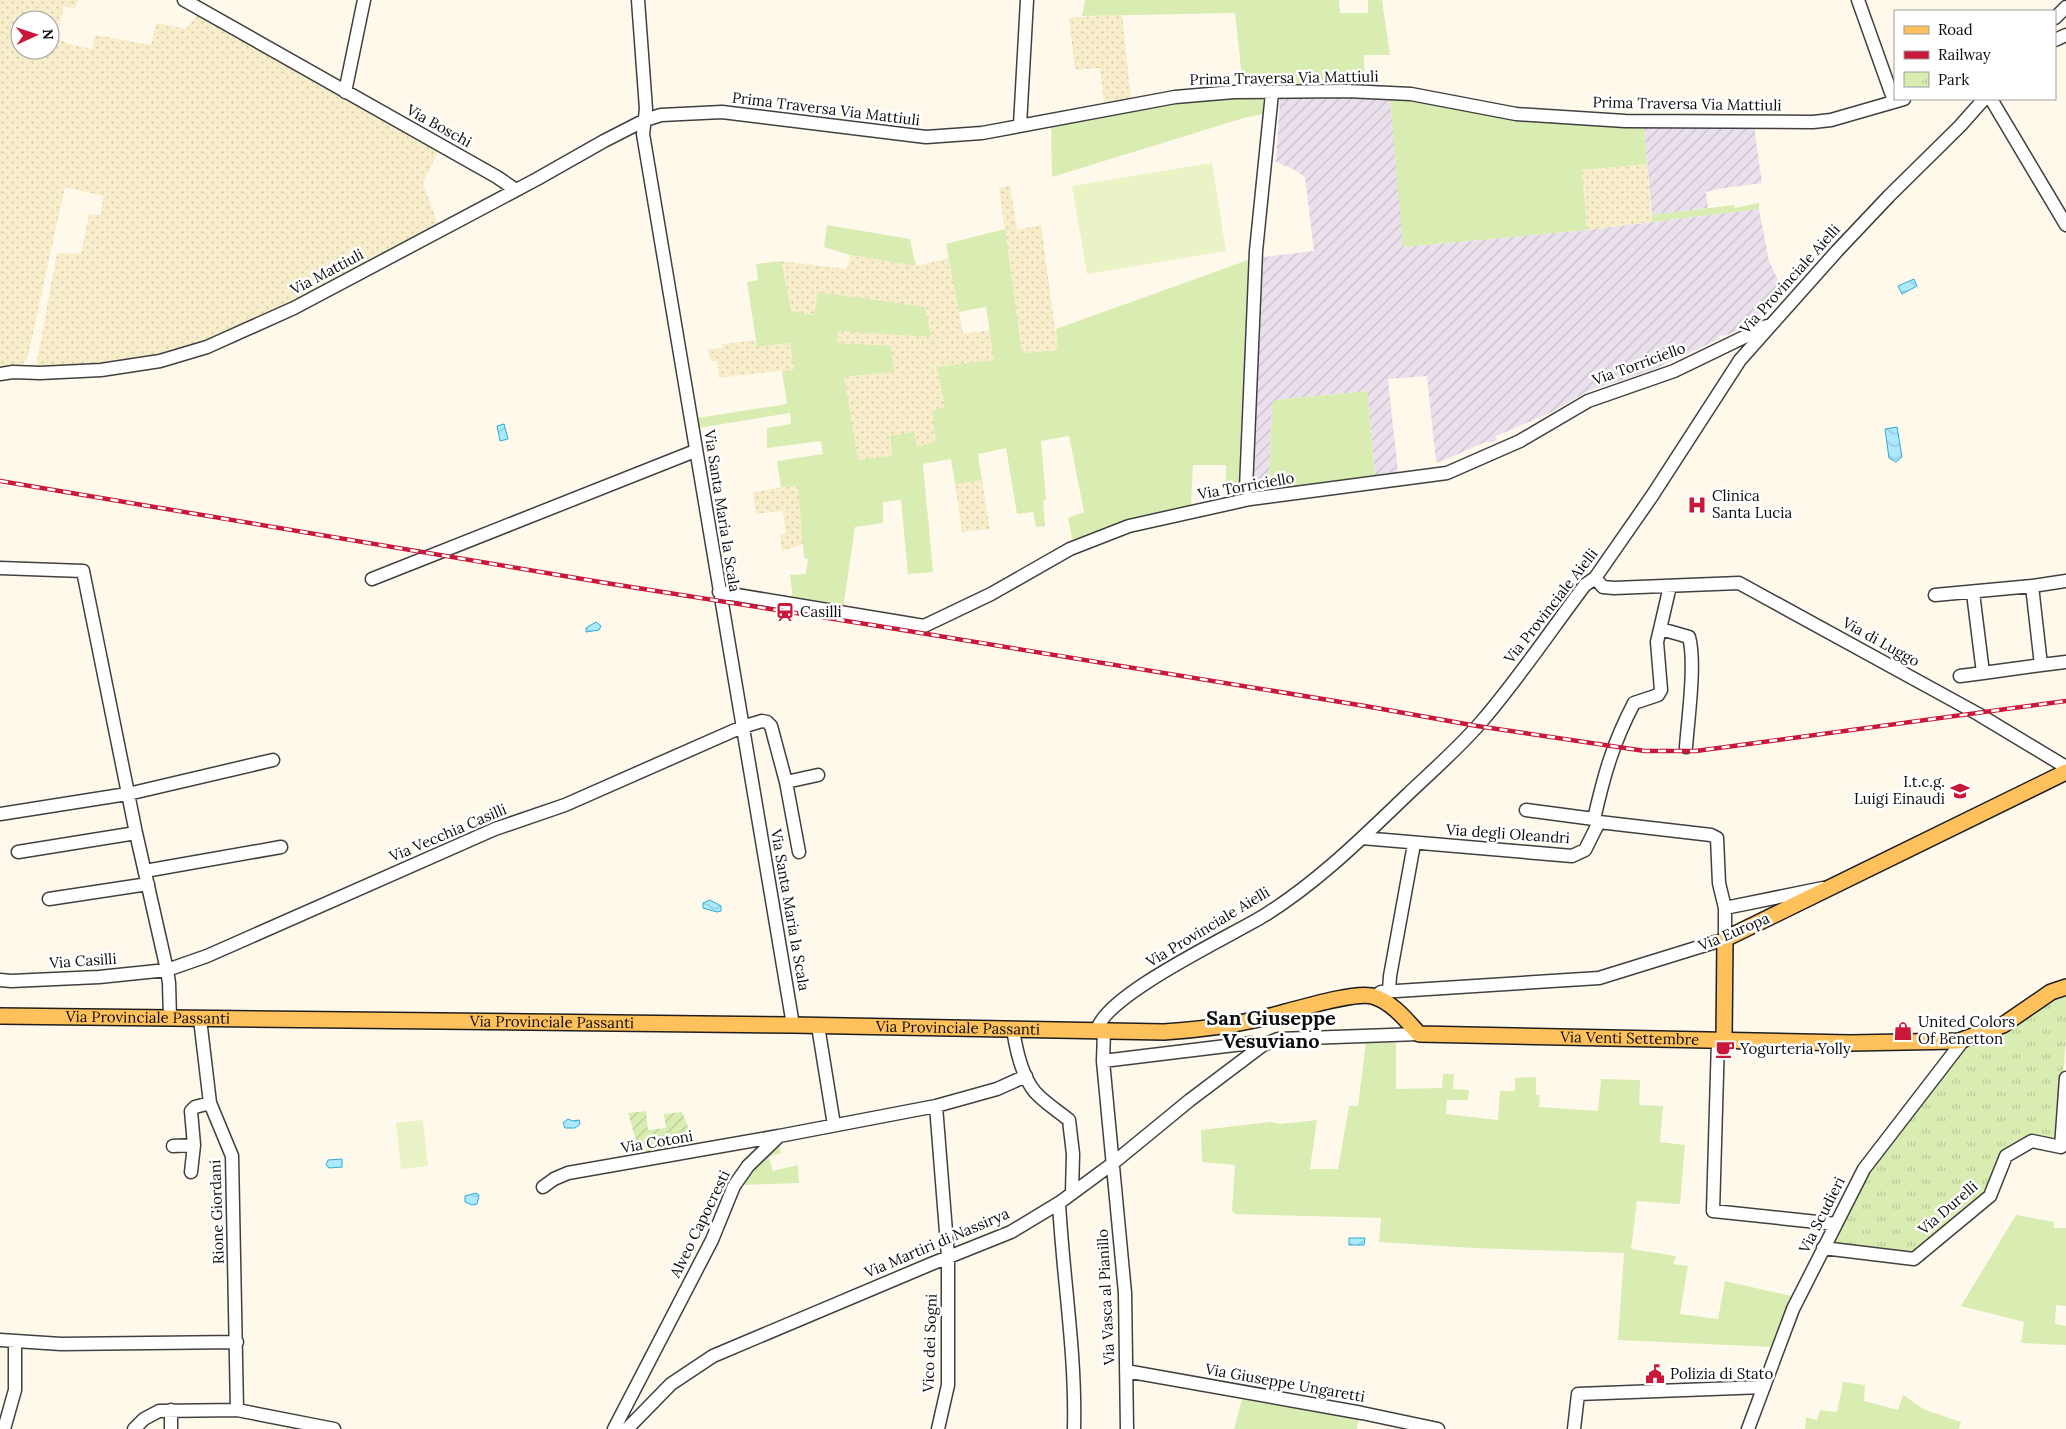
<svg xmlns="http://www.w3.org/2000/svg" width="2066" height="1429" viewBox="0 0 2066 1429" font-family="Lora,serif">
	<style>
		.industrial { fill: url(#industrial-furrows) }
		.farmland { fill: url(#farmland-dots); fill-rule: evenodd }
		.grass { fill: #d9edb2 }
		.park { fill: url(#park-tufts) }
		.garden { fill: url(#garden-furrows) }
		.pitch { fill: #eaf3c5 }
		.water { fill: url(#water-waves); stroke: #2cacd9 }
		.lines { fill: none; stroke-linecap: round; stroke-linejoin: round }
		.minor-casing { stroke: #404040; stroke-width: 15 }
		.major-casing { stroke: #1e1e1e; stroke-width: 18 }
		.minor { stroke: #fff; stroke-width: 12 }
		.major { stroke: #ffc15c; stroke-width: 15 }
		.rail-casing { stroke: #c91839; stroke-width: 4.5 }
		.rail { stroke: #fff; stroke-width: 2.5; stroke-dasharray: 8; stroke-linecap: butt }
		.labels { text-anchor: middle; stroke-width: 5; stroke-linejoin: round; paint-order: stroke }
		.street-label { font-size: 15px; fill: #0d0d0d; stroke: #fff }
		.poi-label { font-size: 15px; fill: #0d0d0d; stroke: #fff; text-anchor: start }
		.district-label { font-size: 20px; font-weight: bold; fill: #0d0d0d; stroke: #fff }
	</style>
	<defs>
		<pattern id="industrial-furrows" width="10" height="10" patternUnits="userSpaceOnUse" patternTransform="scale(1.25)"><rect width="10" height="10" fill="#e9e0ec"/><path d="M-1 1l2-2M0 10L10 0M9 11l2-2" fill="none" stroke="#c7bfc9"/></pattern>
		<pattern id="farmland-dots" width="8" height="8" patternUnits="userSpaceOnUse" patternTransform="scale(1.25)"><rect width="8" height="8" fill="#f8edca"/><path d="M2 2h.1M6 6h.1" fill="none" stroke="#d3caac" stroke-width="1.8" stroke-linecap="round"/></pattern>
		<pattern id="park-tufts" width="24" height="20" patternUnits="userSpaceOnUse" patternTransform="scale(1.25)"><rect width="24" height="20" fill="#d9edb2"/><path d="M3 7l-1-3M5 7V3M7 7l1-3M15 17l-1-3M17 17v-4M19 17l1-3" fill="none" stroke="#b9ca98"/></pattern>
		<pattern id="garden-furrows" width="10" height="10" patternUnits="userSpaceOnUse" patternTransform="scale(1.25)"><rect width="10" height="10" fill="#d9edb2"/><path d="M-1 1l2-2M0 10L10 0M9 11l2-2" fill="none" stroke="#b9ca98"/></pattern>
		<pattern id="water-waves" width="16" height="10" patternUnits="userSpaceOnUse" patternTransform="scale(1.25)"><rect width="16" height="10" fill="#ace9fc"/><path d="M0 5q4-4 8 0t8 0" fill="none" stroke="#93c7d7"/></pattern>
	</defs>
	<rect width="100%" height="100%" fill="#fff9ec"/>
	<path class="industrial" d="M 1390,97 L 1404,247 L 1587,230 L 1759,209 L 1769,261 L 1781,287 L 1768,305 L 1746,327 L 1727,335 L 1719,336 L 1719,339 L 1650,371 L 1588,391 L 1552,412 L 1496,436 L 1497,439 L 1492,443 L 1488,441 L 1442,461 L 1436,462 L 1427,376 L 1388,379 L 1398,472 L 1375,475 L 1367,391 L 1275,400 L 1272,404 L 1269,490 L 1252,492 L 1263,257 L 1314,251 L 1305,177 L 1293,169 L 1276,162 L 1280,99 Z
		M 1754,126 L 1762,183 L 1718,189 L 1706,192 L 1708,208 L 1652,215 L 1644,127 Z"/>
	<path class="farmland" d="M 0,0 L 78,0 L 75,9 L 64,6 L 56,38 L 72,45 L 92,49 L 95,35 L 151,45 L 156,23 L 186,29 L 198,14 L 439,149 L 423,183 L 438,224 L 288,305 L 217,339 L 149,358 L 117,363 L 36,366 L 57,253 L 81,254 L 89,214 L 101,215 L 103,196 L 65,187 L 28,356 L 21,367 L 0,369 ZM 20,20 L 50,20 L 50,50 L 20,50 Z
		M 1122,14 L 1131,99 L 1104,104 L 1100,68 L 1075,70 L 1069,18 Z
		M 1647,164 L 1652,222 L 1587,230 L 1582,170 Z
		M 1010,186 L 1017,230 L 1041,225 L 1058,350 L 1022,353 L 999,188 Z
		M 850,255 L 916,266 L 949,258 L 963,334 L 990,330 L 994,361 L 945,408 L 932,411 L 936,441 L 917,447 L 890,436 L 892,456 L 858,461 L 843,377 L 894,372 L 891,347 L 837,343 L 838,331 L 931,336 L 818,293 L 814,315 L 791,311 L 781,261 L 847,269 Z
		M 756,340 L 757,347 L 790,343 L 794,369 L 719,378 L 717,361 L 710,361 L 708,349 L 723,348 L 723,344 Z
		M 982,480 L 990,529 L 962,532 L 955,484 Z
		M 798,485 L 804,544 L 782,551 L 780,535 L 786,533 L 783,511 L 756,514 L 753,492 Z"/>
	<path class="grass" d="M 1085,0 L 1339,0 L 1340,13 L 1368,13 L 1368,0 L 1382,0 L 1390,55 L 1364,55 L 1365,89 L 1243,87 L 1235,13 L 1082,16 Z
		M 1249,97 L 1263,99 L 1263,114 L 1244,118 L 1052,177 L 1051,125 L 1176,103 Z
		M 1390,97 L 1644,127 L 1647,164 L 1582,170 L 1587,230 L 1403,247 Z
		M 1759,203 L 1759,209 L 1652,222 L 1652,215 L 1734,205 L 1735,208 Z
		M 827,225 L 910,239 L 916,266 L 850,255 L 824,247 Z
		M 1005,229 L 1022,353 L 1058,350 L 1056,329 L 1248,260 L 1251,271 L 1240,495 L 1225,498 L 1226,465 L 1193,465 L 1191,506 L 1073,543 L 1068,518 L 1084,512 L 1069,436 L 1041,441 L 1046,500 L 1043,501 L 1045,526 L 1036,527 L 1033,512 L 1017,514 L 1006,448 L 978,454 L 982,480 L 955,484 L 951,459 L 923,464 L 933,572 L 908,574 L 901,500 L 883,502 L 883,523 L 855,527 L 843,609 L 793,601 L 790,575 L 806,574 L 808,559 L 804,558 L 798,486 L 781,487 L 777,461 L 823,454 L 821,441 L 767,448 L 767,428 L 791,424 L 790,413 L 698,428 L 697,418 L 787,404 L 782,371 L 794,369 L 790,343 L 757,347 L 747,282 L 758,280 L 756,264 L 781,261 L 791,311 L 814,315 L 818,292 L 925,307 L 931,337 L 838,331 L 837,343 L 891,346 L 894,372 L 844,377 L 858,460 L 892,456 L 890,436 L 913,432 L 917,447 L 936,441 L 932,411 L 945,407 L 937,367 L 994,360 L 986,307 L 959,312 L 946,244 Z
		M 1367,391 L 1375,475 L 1269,490 L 1272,404 L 1275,400 Z
		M 1366,1042 L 1396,1043 L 1396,1089 L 1442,1088 L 1443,1074 L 1454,1074 L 1453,1089 L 1469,1090 L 1468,1100 L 1447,1100 L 1446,1114 L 1498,1120 L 1500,1091 L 1515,1091 L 1515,1078 L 1536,1077 L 1536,1095 L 1540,1095 L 1539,1107 L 1598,1111 L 1601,1079 L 1640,1080 L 1639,1105 L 1663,1106 L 1660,1142 L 1685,1145 L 1680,1204 L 1637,1201 L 1631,1249 L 1676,1256 L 1673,1264 L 1688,1266 L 1680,1314 L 1718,1319 L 1725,1281 L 1791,1296 L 1772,1347 L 1618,1340 L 1624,1253 L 1473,1248 L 1379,1242 L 1381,1218 L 1235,1214 L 1232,1211 L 1235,1165 L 1202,1162 L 1201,1130 L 1271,1122 L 1280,1124 L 1317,1120 L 1310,1169 L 1338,1169 L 1349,1106 L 1358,1106 Z
		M 779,1144 L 781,1153 L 769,1157 L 773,1171 L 798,1165 L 799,1183 L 740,1185 L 746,1176 Z
		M 2016,1215 L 2054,1222 L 2054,1228 L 2066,1228 L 2066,1306 L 2056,1305 L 2055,1324 L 2066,1326 L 2066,1345 L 2021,1343 L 2024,1322 L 1961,1306 Z
		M 1843,1382 L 1865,1385 L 1864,1401 L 1898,1410 L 1903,1395 L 1925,1410 L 1961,1422 L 1959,1429 L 1805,1429 L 1806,1417 L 1817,1420 L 1820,1410 L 1837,1412 Z
		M 1243,1396 L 1359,1417 L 1357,1429 L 1234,1429 Z"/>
	<path class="park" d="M 2066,991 L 2066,1038 L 2058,1143 L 2001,1153 L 1987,1195 L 1914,1256 L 1829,1246 L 1867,1170 L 1967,1042 Z"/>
	<path class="garden" d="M 646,1111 L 648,1130 L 666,1128 L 664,1114 L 682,1112 L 695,1144 L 640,1154 L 628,1113 Z"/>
	<path class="pitch" d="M 1212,163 L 1226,251 L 1087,274 L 1072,186 Z
		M 423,1120 L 428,1166 L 401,1169 L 396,1123 Z"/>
	<path class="water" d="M 1914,279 L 1917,286 L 1902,294 L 1898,286 Z
		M 504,424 L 508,439 L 500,441 L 497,426 Z
		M 1897,427 L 1902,457 L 1896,462 L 1889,458 L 1885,429 Z
		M 596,622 L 601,626 L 599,630 L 586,632 L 586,628 Z
		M 710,900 L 721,906 L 721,911 L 717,912 L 703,908 L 703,903 Z
		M 568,1119 L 573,1121 L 579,1120 L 580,1124 L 575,1128 L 565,1128 L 563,1123 Z
		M 342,1159 L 342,1167 L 329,1168 L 326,1165 L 328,1160 Z
		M 476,1193 L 479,1195 L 477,1204 L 472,1205 L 465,1202 L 465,1196 Z
		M 1349,1238 L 1365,1238 L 1364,1245 L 1349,1245 Z"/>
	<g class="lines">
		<g class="minor-casing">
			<path id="minor" d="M 184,0 L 497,177 L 516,190
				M 638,0 L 646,109 L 643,134 L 793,1025
				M 1858,0 L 1894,101
				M 2055,18 L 2066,7
				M 2055,40 L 2066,35
				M 345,92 L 364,0
				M 1991,99 L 2066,225
				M 1020,125 L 1027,0
				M 0,374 L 13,372 L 40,373 L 101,370 L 160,361 L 207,347 L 294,308 L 537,179 L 604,141 L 645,120 L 661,115 L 722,112 L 926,137 L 982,133 L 1175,97 L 1234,92 L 1347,91 L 1411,94 L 1516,114 L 1625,121 L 1813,122 L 1831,120 L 1904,99
				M 1246,489 L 1256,251 L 1272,93
				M 0,568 L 83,571 L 136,833 L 167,970 L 169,983 L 170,1018
				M 1595,578 L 1603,587 L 1614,588 L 1739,583 L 1978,714 L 2066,767
				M 372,579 L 695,451
				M 2066,581 L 2032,586 L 2041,665 L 2066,662
				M 719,592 L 924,626 L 991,594 L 1070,549 L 1129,526 L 1250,499 L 1447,473 L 1520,441 L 1588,401 L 1674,371 L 1767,326
				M 1973,593 L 1983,673 L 2041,665
				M 1935,595 L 2032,586
				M 1661,629 L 1689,637 C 1696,663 1688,719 1686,747
				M 1960,676 L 1983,673
				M 786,782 L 818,775
				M 128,794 L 273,760
				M 1526,810 L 1594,819 L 1599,822
				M 0,814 L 127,794
				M 1594,819 C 1604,775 1613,743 1634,703 L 1658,695 L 1661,690 L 1657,642 L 1670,586
				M 1362,838 L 1572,856 L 1585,850 L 1599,822 L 1711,835 L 1717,838 L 1719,883 L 1725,908 L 1725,939 L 1599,978 L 1381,992 L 1375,996
				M 18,852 L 136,833
				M 145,871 L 281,847
				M 49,899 L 148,884
				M 1725,908 L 1823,888
				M 0,980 L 11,981 L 99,977 L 167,970 L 207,956 L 495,829 L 565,805 L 742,727 L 762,721 L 767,722 L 771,726 L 786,782 L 799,852
				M 1389,991 L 1390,976 L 1414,844
				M 200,1019 L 210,1103 L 232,1156 L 237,1410
				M 818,1026 L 834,1125
				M 1013,1029 C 1016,1050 1022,1076 1035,1092 C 1045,1103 1058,1111 1069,1120 L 1073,1154 L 1072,1192
				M 1097,1031 C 1102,996 1233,935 1265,915 C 1318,882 1362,838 1407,795 C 1432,771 1459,748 1482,721 C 1519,678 1551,630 1585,585 L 1595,578 L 1652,496 L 1740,360 L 1837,251 L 1889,196 L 1960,126 L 1984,99
				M 1104,1031 L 1103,1061 L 1125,1293 L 1127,1429
				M 1718,1040 L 1713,1211 L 1836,1224
				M 1103,1061 L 1251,1043 L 1263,1045
				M 936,1106 L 948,1257 L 948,1385 L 938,1429
				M 173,1146 L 194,1145 L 191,1111 L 195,1107 L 210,1103
				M 191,1172 L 194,1145
				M 543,1187 L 554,1179 L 568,1173 L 779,1136
				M 1059,1203 C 1063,1278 1076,1353 1074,1429
				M 1823,1248 L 1914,1259 L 1990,1196 L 2006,1156 L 2032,1141 L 2061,1147 L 2066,1078
				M 0,1340 L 61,1344 L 237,1342
				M 1126,1371 L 1362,1413 L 1438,1429
				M 4,1429 L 15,1390 L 15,1341
				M 134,1429 L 144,1419 L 159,1411 L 237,1410 L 334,1429
				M 171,1429 L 171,1410
				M 614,1429 L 712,1240 L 734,1186 L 748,1166 L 779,1136 L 936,1106 L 997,1089 L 1026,1076
				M 627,1429 L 671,1384 L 713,1356 L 931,1264 L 1011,1232 L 1059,1203 L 1112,1164 L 1190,1100 L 1263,1045 L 1278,1039 L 1419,1034
				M 1574,1429 L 1578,1394 L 1764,1387
				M 1748,1429 L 1793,1309 L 1864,1169 L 1965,1038"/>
		</g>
		<g class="major-casing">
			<g id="major">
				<path id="s1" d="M 0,1016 L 793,1025 L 1164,1032 C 1196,1030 1228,1026 1259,1019 C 1282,1014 1357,989 1375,997 C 1393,1003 1407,1021 1419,1034 L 1850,1043 L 1959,1041 L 2003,1025 L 2051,992 L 2066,987"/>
				<path d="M 1724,1040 L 1725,939 L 2066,772"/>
			</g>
		</g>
		<use href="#minor" class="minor"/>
		<use href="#major" class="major"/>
		<g class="rail-casing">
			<path id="rail" d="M 0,481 L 612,584 L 872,625 L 1365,706 L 1477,726 L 1645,751 L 1696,751 L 2066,701"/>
		</g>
		<use href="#rail" class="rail"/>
	</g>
	<defs>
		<g id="hospital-bare" transform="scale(1.5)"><path d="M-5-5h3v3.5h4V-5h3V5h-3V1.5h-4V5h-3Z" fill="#c91839" stroke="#fff" stroke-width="2.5" paint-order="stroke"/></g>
		<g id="station-bare" transform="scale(1.5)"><path d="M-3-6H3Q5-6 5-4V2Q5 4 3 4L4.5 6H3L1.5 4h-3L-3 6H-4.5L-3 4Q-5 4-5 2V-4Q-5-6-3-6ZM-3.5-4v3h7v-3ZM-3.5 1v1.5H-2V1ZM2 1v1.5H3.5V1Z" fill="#c91839" stroke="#fff" stroke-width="2.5" paint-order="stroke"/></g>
		<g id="school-bare" transform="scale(1.5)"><path d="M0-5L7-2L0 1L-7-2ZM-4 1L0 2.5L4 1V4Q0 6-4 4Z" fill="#c91839" stroke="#fff" stroke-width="2.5" paint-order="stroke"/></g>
		<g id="shop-bare" transform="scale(1.5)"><path d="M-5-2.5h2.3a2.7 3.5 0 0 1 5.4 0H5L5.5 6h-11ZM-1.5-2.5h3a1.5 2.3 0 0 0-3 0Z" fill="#c91839" stroke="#fff" stroke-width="2.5" paint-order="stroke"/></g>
		<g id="cafe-bare" transform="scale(1.5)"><path d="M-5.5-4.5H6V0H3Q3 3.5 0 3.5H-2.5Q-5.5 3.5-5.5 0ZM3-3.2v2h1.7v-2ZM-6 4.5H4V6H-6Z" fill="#c91839" stroke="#fff" stroke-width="2.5" paint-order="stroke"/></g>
		<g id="civic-bare" transform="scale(1.5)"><path d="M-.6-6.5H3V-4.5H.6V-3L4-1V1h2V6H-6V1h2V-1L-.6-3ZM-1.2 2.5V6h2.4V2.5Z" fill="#c91839" stroke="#fff" stroke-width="2.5" paint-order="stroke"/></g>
	</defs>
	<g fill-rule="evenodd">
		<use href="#hospital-bare" x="1697" y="505"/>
		<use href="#station-bare" x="785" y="612"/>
		<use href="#school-bare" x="1960" y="791"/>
		<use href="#shop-bare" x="1903" y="1031"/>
		<use href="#cafe-bare" x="1725" y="1049"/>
		<use href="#civic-bare" x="1655" y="1374"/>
	</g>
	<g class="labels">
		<g class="street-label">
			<text transform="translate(1284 78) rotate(-1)" y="5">Prima Traversa Via Mattiuli</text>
			<text transform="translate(1687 104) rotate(1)" y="5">Prima Traversa Via Mattiuli</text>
			<text transform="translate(826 109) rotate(7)" y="5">Prima Traversa Via Mattiuli</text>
			<text transform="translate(439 126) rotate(29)" y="5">Via Boschi</text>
			<text transform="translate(327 272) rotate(-28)" y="5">Via Mattiuli</text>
			<text transform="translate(1790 279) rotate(-48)" y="5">Via Provinciale Aielli</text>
			<text transform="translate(1639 364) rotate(-20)" y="5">Via Torriciello</text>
			<text transform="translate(1246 486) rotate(-10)" y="5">Via Torriciello</text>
			<text transform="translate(722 511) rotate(81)" y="5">Via Santa Maria la Scala</text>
			<text transform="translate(1551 606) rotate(-52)" y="5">Via Provinciale Aielli</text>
			<text transform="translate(1881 642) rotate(29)" y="5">Via di Luggo</text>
			<text transform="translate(448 833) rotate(-23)" y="5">Via Vecchia Casilli</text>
			<text transform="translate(1508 834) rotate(4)" y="5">Via degli Oleandri</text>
			<text transform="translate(790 910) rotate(80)" y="5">Via Santa Maria la Scala</text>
			<text transform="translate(1208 927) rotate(-31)" y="5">Via Provinciale Aielli</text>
			<text transform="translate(1734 932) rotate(-23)" y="5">Via Europa</text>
			<text transform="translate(83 961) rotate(-4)" y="5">Via Casilli</text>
			<text dy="5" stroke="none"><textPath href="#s1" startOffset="148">Via Provinciale Passanti</textPath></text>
			<text dy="5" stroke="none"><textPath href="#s1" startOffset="552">Via Provinciale Passanti</textPath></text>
			<text dy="5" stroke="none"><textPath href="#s1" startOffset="958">Via Provinciale Passanti</textPath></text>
			<text dy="5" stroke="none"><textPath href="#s1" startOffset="1648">Via Venti Settembre</textPath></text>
			<text transform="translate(657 1142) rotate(-10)" y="5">Via Cotoni</text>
			<text transform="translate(1948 1208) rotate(-41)" y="5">Via Durelli</text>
			<text transform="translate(217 1212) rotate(-92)" y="5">Rione Giordani</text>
			<text transform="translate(1822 1215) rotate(-63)" y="5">Via Scudieri</text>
			<text transform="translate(700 1224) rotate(-64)" y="5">Alveo Capocresti</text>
			<text transform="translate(937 1243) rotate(-23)" y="5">Via Martiri di Nassirya</text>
			<text transform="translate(1106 1297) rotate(-93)" y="5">Via Vasca al Pianillo</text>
			<text transform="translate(930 1343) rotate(-88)" y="5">Vico dei Sogni</text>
			<text transform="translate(1285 1383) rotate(10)" y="5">Via Giuseppe Ungaretti</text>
		</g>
		<g class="poi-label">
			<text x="1712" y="501">Clinica<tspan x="1712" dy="17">Santa Lucia</tspan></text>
			<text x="800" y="617">Casilli</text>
			<text x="1945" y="787" text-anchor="end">I.t.c.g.<tspan x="1945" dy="17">Luigi Einaudi</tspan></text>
			<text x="1918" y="1027">United Colors<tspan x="1918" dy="17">Of Benetton</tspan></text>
			<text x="1740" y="1054">Yogurteria Yolly</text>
			<text x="1670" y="1379">Polizia di Stato</text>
		</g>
		<g class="district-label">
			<text x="1271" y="1025">San Giuseppe<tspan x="1271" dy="23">Vesuviano</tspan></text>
		</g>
	</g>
	<rect x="1894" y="10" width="162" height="90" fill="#ffffff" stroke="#9e9e9e"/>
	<rect x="1904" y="26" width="25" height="8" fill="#ffc15c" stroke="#9e9e9e"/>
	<text x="1938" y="35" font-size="15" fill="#0d0d0d">Road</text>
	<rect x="1904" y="51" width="25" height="8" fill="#c91839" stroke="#9e9e9e"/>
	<text x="1938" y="60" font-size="15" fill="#0d0d0d">Railway</text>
	<rect x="1904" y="72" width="25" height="15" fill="url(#park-tufts)" stroke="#9e9e9e"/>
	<text x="1938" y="85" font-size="15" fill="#0d0d0d">Park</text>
	<g transform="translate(35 35) rotate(87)"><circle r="24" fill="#ffffff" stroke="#9e9e9e"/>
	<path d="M0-4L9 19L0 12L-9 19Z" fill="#c91839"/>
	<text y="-8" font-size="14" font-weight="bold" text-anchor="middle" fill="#0d0d0d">N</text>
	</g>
</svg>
